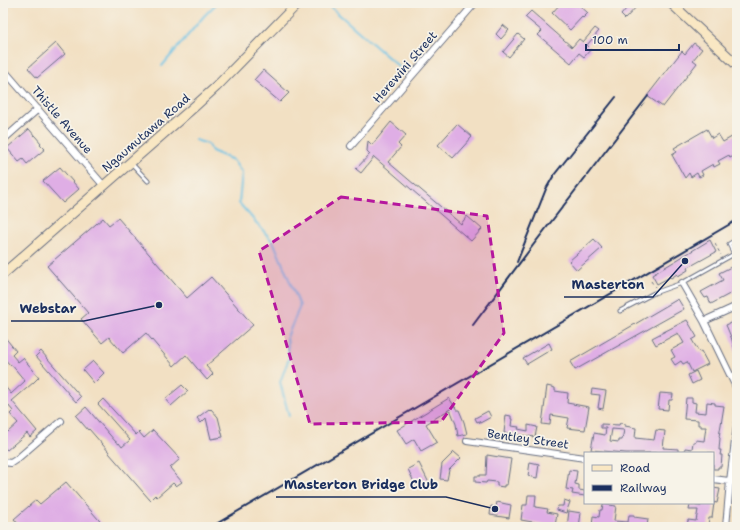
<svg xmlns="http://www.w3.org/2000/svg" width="740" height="530" viewBox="0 0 740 530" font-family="'Shantell Sans',sans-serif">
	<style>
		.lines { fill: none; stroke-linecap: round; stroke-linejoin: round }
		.stream { stroke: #67c1e4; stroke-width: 2 }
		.building { fill: #dfaee5; fill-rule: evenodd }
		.lane-casing { stroke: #666d81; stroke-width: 5 }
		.street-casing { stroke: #666d81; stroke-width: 8 }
		.secondary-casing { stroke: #666d81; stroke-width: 11 }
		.path { stroke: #666d81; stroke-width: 1; stroke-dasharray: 3 3; stroke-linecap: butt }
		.lane { stroke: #fff; stroke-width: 3 }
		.street { stroke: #fff; stroke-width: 6 }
		.secondary { stroke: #f9e7c3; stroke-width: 9 }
		.rail { stroke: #1b2f5e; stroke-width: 2 }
		.marked { fill: #b5179e; fill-opacity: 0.2; stroke: #b5179e; stroke-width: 3; stroke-dasharray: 8 5; stroke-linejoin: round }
		.labels { text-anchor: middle; stroke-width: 3.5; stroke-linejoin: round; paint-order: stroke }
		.street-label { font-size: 12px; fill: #1b2f5e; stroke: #f7f3e8 }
		.leader { fill: none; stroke: #1b2f5e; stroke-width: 1.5 }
		.callout-dot { fill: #1b2f5e; stroke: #f7f3e8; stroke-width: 1.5 }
		.callout-label { font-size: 13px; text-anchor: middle; font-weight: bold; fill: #1b2f5e; stroke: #f7f3e8; stroke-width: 3.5; stroke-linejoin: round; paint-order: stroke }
	</style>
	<rect width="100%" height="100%" fill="#f7f3e8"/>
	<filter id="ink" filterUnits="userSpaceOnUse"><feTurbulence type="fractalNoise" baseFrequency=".025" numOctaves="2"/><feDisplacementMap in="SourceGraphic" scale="8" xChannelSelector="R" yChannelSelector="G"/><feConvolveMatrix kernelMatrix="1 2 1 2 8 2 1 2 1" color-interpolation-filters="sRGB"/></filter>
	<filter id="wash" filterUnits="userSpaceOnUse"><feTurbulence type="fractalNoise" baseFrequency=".012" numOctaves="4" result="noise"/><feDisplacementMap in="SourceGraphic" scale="16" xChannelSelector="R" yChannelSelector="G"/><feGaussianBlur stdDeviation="0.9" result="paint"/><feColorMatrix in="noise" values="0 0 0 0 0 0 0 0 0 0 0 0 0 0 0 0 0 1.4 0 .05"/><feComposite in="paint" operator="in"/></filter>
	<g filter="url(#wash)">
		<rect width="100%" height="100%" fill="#f2e0c3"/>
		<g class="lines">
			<path class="stream" d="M 326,3 L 406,73
				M 162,66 L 204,16 L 217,3
				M 195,140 L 208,144 L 212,151 L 233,160 L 242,173 L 239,203 L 274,243 L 300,306 L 287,337 L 289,358 L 280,382 L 289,416"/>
		</g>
		<g id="blocks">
			<path class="building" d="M 561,3 L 577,3 L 588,13 L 583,18 L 582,17 L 570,30 L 552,13 Z
				M 631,3 L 640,3 L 625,19 L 621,15 Z
				M 531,11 L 572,47 L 579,39 L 583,42 L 595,28 L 599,31 L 587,45 L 591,49 L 584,57 L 579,53 L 571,63 L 538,35 L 542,31 L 525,17 Z
				M 503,25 L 509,30 L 501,39 L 496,34 Z
				M 518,34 L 524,39 L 509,57 L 503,52 Z
				M 56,43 L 65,54 L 37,78 L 28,68 Z
				M 694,43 L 702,49 L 693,60 L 697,63 L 663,107 L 647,96 L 682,51 L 685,54 Z
				M 263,70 L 289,93 L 280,102 L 254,80 Z
				M 391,122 L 406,135 L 398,144 L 401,147 L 388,162 L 461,224 L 467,216 L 482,229 L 471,241 L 374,157 L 361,173 L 356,169 L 370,154 L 367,151 L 368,141 L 372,145 Z
				M 457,124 L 472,137 L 453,158 L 438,145 Z
				M 29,129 L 41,143 L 40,144 L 45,149 L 27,164 L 23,159 L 19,162 L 7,148 Z
				M 707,129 L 712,138 L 718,134 L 723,142 L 737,134 L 737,150 L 734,152 L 736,155 L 730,158 L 729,155 L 718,161 L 720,164 L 714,167 L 713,164 L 701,171 L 703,175 L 699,177 L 697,173 L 691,177 L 689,173 L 685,178 L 672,155 L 677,152 L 674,148 Z
				M 60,167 L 79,189 L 63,203 L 43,181 Z
				M 103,218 L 109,225 L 118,218 L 187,298 L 211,277 L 253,325 L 206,366 L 213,374 L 207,380 L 186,355 L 174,366 L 146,333 L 123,353 L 109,337 L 102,343 L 81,319 L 88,313 L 47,266 Z
				M 594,239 L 602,248 L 577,270 L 569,261 Z
				M 710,240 L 716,252 L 687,268 L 688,270 L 678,276 L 677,274 L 671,278 L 670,277 L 657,284 L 652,275 Z
				M 737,264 L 737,290 L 711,304 L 708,297 L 705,298 L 701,292 L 723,280 L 719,273 Z
				M 678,299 L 684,309 L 575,370 L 570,362 Z
				M 687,320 L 697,337 L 692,340 L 699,352 L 701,351 L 708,364 L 692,372 L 687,362 L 683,364 L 681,361 L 675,365 L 671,359 L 675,357 L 671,350 L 684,343 L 678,333 L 656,345 L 652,338 Z
				M 737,320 L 737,353 L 736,353 L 731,337 L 726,325 Z
				M 3,335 L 16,351 L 12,355 L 18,362 L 23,358 L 39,377 L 34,382 L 12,401 L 37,431 L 30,437 L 27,433 L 7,450 L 3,446 L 3,427 L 8,432 L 18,423 L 10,414 L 13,411 L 3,399 L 3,384 L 11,394 L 25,381 L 11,364 L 10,365 L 3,357 Z
				M 549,343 L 552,349 L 527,364 L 523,358 Z
				M 41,351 L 81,397 L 76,402 L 36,356 Z
				M 93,361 L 104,373 L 94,383 L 83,370 Z
				M 696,371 L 700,380 L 692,384 L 688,375 Z
				M 182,385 L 188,391 L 171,406 L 165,399 Z
				M 547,386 L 555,388 L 555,391 L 568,393 L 567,403 L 589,407 L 585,430 L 567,428 L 569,418 L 551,415 L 550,425 L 542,424 Z
				M 592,389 L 606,391 L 603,409 L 598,408 L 600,395 L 591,394 Z
				M 660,393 L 673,394 L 672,400 L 669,400 L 668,410 L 658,409 Z
				M 449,398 L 457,410 L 459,410 L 464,422 L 467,434 L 458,436 L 456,424 L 450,409 L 426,424 L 437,442 L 421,451 L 414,439 L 406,444 L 397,430 Z
				M 686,398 L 692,398 L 692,402 L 696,403 L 695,412 L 706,413 L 707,402 L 715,403 L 715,405 L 724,406 L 719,437 L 720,438 L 719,450 L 721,450 L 720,455 L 722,455 L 721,467 L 718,467 L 718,469 L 713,469 L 713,453 L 684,453 L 685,448 L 692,449 L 693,442 L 696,442 L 696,440 L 704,441 L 706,427 L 701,427 L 701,425 L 698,425 L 698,420 L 684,419 Z
				M 103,399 L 136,435 L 139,432 L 144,438 L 153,430 L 180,459 L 170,468 L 182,482 L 176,486 L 173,483 L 157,497 L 155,495 L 150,500 L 109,453 L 109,452 L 89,429 L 88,430 L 76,416 L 86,407 L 115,441 L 119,444 L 119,443 L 122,447 L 130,440 L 98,404 Z
				M 209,409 L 210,410 L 211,409 L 218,417 L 223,437 L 211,439 L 206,418 L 201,423 L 197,418 Z
				M 488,411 L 491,417 L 480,423 L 479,421 L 477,422 L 475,418 Z
				M 506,415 L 511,416 L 511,419 L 512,419 L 511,426 L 519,427 L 518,429 L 528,431 L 528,425 L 537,427 L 535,437 L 504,433 Z
				M 620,423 L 625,424 L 625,426 L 636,428 L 635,438 L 654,440 L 656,430 L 665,431 L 663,448 L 678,449 L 678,453 L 626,453 L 591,450 L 594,433 L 605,435 L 606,428 L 601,428 L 601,424 L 619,425 ZM 612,429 L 624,430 L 622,440 L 619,440 L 619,442 L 610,441 Z
				M 454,452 L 461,458 L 449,470 L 447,480 L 440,479 L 442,464 Z
				M 487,455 L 511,459 L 507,485 L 504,485 L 504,487 L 497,486 L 497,482 L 487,481 L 486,483 L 475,482 L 475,476 L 480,476 L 480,475 L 486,475 Z
				M 530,462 L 539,464 L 537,478 L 528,476 Z
				M 419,463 L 429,483 L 417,489 L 408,469 Z
				M 569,470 L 577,471 L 575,484 L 579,485 L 579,490 L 585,491 L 585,496 L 572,494 L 573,490 L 566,489 Z
				M 66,482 L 105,527 L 21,527 L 14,519 L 36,500 L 40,504 Z
				M 713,488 L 720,489 L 717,503 L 713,502 Z
				M 528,495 L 536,495 L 535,507 L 548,509 L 547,512 L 557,514 L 555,526 L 521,520 L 523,505 L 527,505 Z
				M 564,500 L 570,502 L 566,513 L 557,510 L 558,506 L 563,506 Z
				M 497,502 L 511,505 L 509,518 L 490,515 L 491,506 L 496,507 Z
				M 702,503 L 714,503 L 712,518 L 709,518 L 708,527 L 687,527 L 688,520 L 696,521 L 698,510 L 689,510 L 690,505 L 701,506 Z
				M 603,504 L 616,506 L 614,521 L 628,522 L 629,515 L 634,515 L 634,517 L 648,519 L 647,527 L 592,527 L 593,516 L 599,517 L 600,510 L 602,510 Z
				M 569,511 L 581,513 L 579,527 L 567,527 Z"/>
		</g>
	</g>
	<g filter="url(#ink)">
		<use href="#blocks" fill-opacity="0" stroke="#666d81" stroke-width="1"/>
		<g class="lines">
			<g class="lane-casing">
				<path id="lane" d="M 132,164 L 148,181
					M 620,311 L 654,293 L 682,283 L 734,254 L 729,244 L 737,239"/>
			</g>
			<g class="street-casing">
				<path id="street" d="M 3,69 L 104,186
					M 3,140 L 38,109
					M 351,146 L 475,3
					M 682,283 L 704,321 L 736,387 L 737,394
					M 704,321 L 737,306
					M 467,441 L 585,458
					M 3,462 L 11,463 L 17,459 L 61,421
					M 713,479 L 737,482
					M 726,527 L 730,481 L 737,425"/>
			</g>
			<g class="secondary-casing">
				<path id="secondary" d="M 671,3 L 737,65
					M 3,274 L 195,106 L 216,87 L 298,3"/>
			</g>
			<path class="path" d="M 715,244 L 721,255
				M 651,281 L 655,287"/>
			<use href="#lane" class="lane"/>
			<use href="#street" class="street"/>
			<use href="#secondary" class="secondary"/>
			<path class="rail" d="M 517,262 L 546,189 L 554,175 L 616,97
				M 473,325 L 534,244 L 648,96
				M 211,527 L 737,220"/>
		</g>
	</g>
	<path class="marked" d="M 341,197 L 487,216 L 504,333 L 441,422 L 310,424 L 259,251 Z"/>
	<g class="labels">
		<g class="street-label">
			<text transform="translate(405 67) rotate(-49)" y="4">Herewini Street</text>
			<text transform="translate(62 120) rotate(49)" y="4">Thistle Avenue</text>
			<text transform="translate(146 133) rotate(-41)" y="4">Ngaumutawa Road</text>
			<text transform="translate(528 439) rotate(8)" y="4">Bentley Street</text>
		</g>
	</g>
	<path class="leader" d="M685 261L653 297H564M159 305L84 321H11M495 509L446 497H276"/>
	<g class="callout-dot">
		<circle cx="685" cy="261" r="4"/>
		<circle cx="159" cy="305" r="4"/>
		<circle cx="495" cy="509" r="4"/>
	</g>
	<g class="callout-label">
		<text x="608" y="289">Masterton</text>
		<text x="48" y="313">Webstar</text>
		<text x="361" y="489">Masterton Bridge Club</text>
	</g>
	<rect width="740" height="530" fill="none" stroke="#f7f3e8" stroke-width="16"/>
	<rect x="584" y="452" width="130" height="52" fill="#f7f3e8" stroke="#9fa5b1"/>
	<rect x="592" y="465" width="20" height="6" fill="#f9e7c3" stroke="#9fa5b1"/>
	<text x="620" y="472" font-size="12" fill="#1b2f5e">Road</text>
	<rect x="592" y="485" width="20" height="6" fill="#1b2f5e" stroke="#9fa5b1"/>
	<text x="620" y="492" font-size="12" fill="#1b2f5e">Railway</text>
	<path d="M586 44v6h93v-6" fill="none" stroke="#1b2f5e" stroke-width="2"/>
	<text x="592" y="44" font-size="12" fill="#1b2f5e" stroke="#f7f3e8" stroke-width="3" paint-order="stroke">100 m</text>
</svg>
